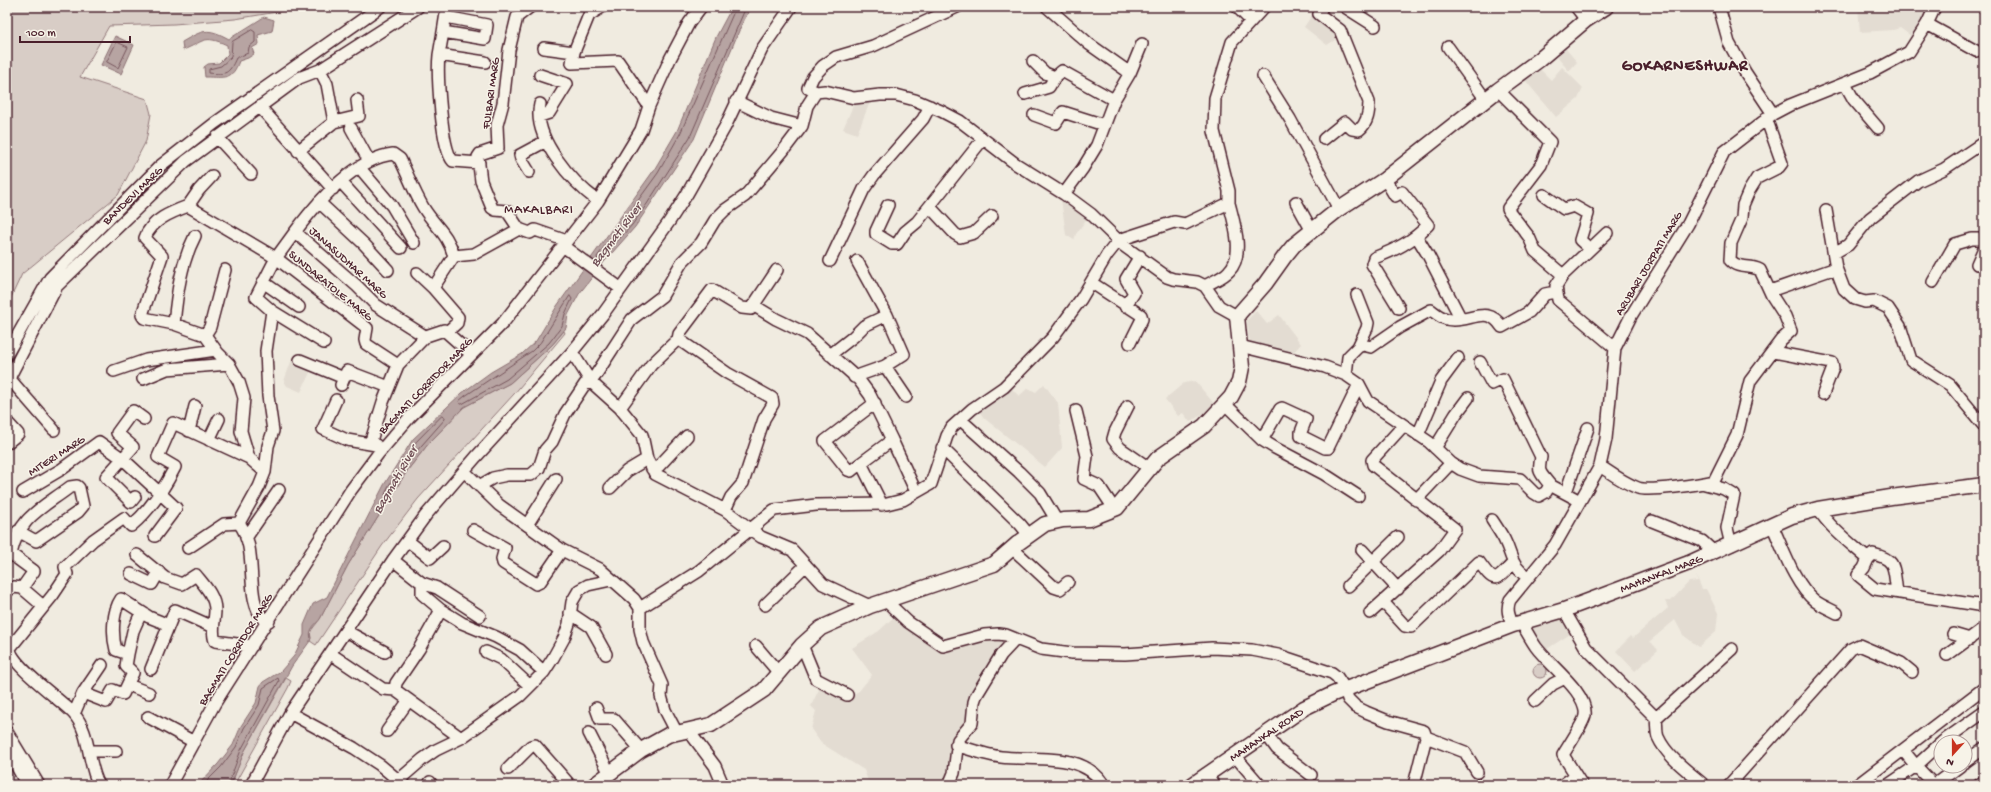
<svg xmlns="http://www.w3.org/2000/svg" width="1991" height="792" viewBox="0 0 1991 792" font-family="'Gochi Hand',sans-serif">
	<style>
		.built { fill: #e3dcd2 }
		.green { fill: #d8cdc6; stroke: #917678 }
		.water { fill: #b7a4a2; stroke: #8b6f72 }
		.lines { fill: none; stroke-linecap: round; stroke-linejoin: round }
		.shore { stroke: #76545b; stroke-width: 1 }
		.minor-casing { stroke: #4a1f2b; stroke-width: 14 }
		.major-casing { stroke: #4a1f2b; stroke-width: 17 }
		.minor { stroke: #f7f3e8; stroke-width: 11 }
		.major { stroke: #f7f3e8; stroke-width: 14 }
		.labels { text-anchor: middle; stroke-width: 3; stroke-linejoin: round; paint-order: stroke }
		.street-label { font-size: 12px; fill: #4a1f2b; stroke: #f7f3e8 }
		.neighbourhood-label { font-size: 13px; letter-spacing: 1px; fill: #4a1f2b; stroke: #f7f3e8 }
		.water-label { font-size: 13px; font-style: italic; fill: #704e55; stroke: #f7f3e8 }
		.district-label { font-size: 16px; font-weight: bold; letter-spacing: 1px; fill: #4a1f2b; stroke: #f7f3e8 }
	</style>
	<rect width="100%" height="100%" fill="#f0ebe0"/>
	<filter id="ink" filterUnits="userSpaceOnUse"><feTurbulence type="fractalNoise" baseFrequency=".025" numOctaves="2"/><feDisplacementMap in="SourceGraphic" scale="8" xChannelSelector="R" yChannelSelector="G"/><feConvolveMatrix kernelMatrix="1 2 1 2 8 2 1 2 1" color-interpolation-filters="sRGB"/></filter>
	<g filter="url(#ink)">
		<path class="built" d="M 1858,7 L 1928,7 L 1919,26 L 1911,36 L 1900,28 L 1893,30 L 1860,32 Z
			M 1312,15 L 1323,17 L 1338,32 L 1335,40 L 1327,45 L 1304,27 Z
			M 1566,49 L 1577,62 L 1569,71 L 1557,57 Z
			M 1562,67 L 1583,88 L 1578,99 L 1556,117 L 1525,80 L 1539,68 L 1551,80 Z
			M 855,101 L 870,102 L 857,134 L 843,129 Z
			M 1061,199 L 1088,217 L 1076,234 L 1074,240 L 1066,235 Z
			M 1256,311 L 1267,324 L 1279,315 L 1301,344 L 1290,356 L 1250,346 L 1247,320 Z
			M 292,359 L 312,368 L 301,392 L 287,386 L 284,381 Z
			M 1195,381 L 1216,406 L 1190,422 L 1183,413 L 1178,416 L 1165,399 L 1184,383 Z
			M 1044,384 L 1058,403 L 1062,448 L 1045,467 L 984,418 L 979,411 L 1008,385 L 1019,396 L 1028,388 L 1036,392 Z
			M 1696,575 L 1702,589 L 1706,589 L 1718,613 L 1716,632 L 1699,647 L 1683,635 L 1675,620 L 1650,641 L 1658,650 L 1635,671 L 1616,651 L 1631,636 L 1633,638 L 1668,608 L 1665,601 L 1671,601 L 1689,582 L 1698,581 Z
			M 1560,612 L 1572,633 L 1542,652 L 1527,628 Z
			M 896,615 L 941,649 L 996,637 L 1008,646 L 970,720 L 952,741 L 949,777 L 944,785 L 876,785 L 868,781 L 864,770 L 821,743 L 811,729 L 816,711 L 811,706 L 820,687 L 846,698 L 859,691 L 872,675 L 852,648 L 879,631 Z"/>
		<path class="green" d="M 7,7 L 307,7 L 235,19 L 174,24 L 109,26 L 80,77 L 147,99 L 151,114 L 146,141 L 118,195 L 22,274 L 7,306 Z
			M 564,331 L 565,333 L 514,394 L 418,499 L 382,546 L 316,645 L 310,641 L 311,638 L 310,632 L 320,619 L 348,565 L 407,471 L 429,443 L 464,407 L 510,383 L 552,345 Z
			M1533 671a7 7 0 1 1 14 0a7 7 0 1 1-14 0Z
			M 286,678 L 291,681 L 288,688 L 234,785 L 231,785 L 244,752 Z
			M 7,742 L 34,785 L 7,785 Z"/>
		<path class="water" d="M 732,7 L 751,7 L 741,26 L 694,139 L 635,227 L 604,262 L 579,294 L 568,315 L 566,328 L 552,345 L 510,383 L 464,407 L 429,443 L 407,471 L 348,565 L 320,619 C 317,623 312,626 311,631 C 309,635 312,637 310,641 L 292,666 L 269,707 L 244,752 L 231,785 L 198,785 L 218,764 L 233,745 L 241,726 L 256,703 L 260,686 L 263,682 L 281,671 L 294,656 L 304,635 L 304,625 L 313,604 L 327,597 L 384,485 L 413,439 L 462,393 L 491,372 L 522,354 L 536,341 L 557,306 L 654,170 L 677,131 L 716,37 Z
			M 264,17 L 274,20 L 272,31 L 258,35 L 259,44 L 252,48 L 254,54 L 248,58 L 239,61 C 232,81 224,77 205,77 L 204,67 L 208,64 L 219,63 L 228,54 L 227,45 C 203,34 204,42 183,50 L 182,42 C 203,30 207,27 229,39 Z
			M 115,36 L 134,45 L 121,74 L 101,65 Z"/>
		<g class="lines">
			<path class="shore" d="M 736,7 L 680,134 L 658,173 L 597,257 L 598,260 L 600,260 L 632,225 L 647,204 L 690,137 L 746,7
				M 252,30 L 255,32 L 255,42 L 249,47 L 248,53 L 236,58 C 229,74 226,75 209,73 L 209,69 L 221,66 L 231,57 L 232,42 Z
				M 117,42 L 128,47 L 118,68 L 107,62 Z
				M 570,296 L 572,299 L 565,314 L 562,326 L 549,343 L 507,379 L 462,404 L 460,404 L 459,401 L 465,396 L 532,351 L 540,343 Z
				M 442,416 L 445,417 L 445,419 L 414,454 L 388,495 L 385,495 L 388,487 L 416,442 Z
				M 203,785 L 221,767 L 236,747 L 244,728 L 259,705 L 263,688 L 278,678 L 279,681 L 241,750 L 228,785"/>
			<g class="minor-casing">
				<path id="minor" d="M 602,7 L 589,15 L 574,52 L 572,63 L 618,61 L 649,106
					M 1047,7 L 1089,44 L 1130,73
					M 1237,7 L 1250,20
					M 1322,7 L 1319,14 L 1340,30 L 1369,102 C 1369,112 1368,123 1359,130 L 1352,129 L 1345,122 L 1324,139
					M 1345,7 L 1375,26
					M 1576,7 L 1586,20
					M 1719,7 L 1729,43 L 1745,72 L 1773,114
					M 446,17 L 487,25 L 485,39 L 443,32 L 447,7
					M 1927,24 L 1976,51
					M 1448,47 L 1486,100
					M 544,48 L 574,52
					M 439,55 L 443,32
					M 1033,61 L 1045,73 L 1055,77 L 1062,71 L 1114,100 L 1097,145 L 1083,168 L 1064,194
					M 320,70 L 327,84 L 334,122
					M 540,75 L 567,84 L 549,113 L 540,116
					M 1263,76 L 1290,119 L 1339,209
					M 1845,84 L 1854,100 L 1878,128
					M 1498,90 L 1550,142 L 1541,165 L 1508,208 L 1509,211 L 1529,237 L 1535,251 L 1563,275 L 1556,286 L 1558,300 L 1615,348
					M 816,92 L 808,88 L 813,77 L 823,66 L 836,57 L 873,46 L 957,7
					M 1025,94 L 1049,87 L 1055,77
					M 1114,100 L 1130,73 L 1142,44
					M 736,101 L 771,118 L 802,126 L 807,106 L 816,92 L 825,91 L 854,98 L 880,95 L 896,95 L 915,100 L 941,111 L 960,121 L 1016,164 L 1064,194 L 1091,214 L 1124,246 L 1167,277 L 1173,279 L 1197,282 L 1205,286 L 1219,306 L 1237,316
					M 540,104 C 532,138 572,182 598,201
					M 260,107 L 333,189
					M 1034,115 L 1056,123 L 1063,112 L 1104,125
					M 351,128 L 369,161
					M 217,137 L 251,174
					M 298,151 L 334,122 L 359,116 L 357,100
					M 479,163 L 453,161 C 441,149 437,73 439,55 L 485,62
					M 359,167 L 392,206 L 414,243
					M 529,172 L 521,159 L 520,155 L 546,141
					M 1385,179 L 1395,196 L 1402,192 L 1428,225 C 1412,242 1395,250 1374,258 L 1372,264 L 1399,308
					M 341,182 L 401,248
					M 1544,195 L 1564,209 L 1574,206 L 1588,214 L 1580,240 L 1590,249
					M 319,202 L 364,244 L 388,270
					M 1296,202 L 1312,231
					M 888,205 L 876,231 L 876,234 L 892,244 L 897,244 L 905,232 L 917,222 L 983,139
					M 188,206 C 172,212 151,220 145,238 L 162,256 L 142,315 L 144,318 L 174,324 L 205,335 L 218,353 L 229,364 L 239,382 L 244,398 L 241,431 L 249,458 L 265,472 L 259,487 L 239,523 C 260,550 243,597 264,620 L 269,621
					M 188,206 L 276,258 L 367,328 L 365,340 L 366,344 L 398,365
					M 188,206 L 199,190 L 212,176
					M 930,207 L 955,234 L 960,237 L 974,233 L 992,216
					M 1826,210 L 1836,268 L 1844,289 L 1855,299 L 1865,302 L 1874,301 L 1888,308 L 1900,326 L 1911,360 L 1950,385 L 1984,426
					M 519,229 L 507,211 L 495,210 L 492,208 L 481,181 L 478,157 L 480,154 L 498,148 L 497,125 L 503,103 L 509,50 L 517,17 L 530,7
					M 519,229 L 530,233 L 535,230 L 567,241
					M 295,232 C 318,201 354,159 393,154 L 400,159 C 408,175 414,192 423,207 C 435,227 447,232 454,256 L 474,254 L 519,229
					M 1417,237 L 1428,255 L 1461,319
					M 563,246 L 620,288
					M 1834,253 L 1848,245 L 1870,218 L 1918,181 L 1944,169 L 1984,142
					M 830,261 L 864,189 L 874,175 L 923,119 L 930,106
					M 1977,264 L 1984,248
					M 417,273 L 433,288
					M 1563,275 L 1607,233
					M 263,282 L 299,307
					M 1933,282 L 1955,244 L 1972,239 L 1984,239
					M 1092,283 L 1141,315 L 1142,319 L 1130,343
					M 1205,286 C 1213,281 1223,278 1229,271 C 1245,255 1234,223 1229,203
					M 1770,291 L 1836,268
					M 753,305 L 776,319 L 807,334 L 859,380 L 870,395 L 892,440
					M 1125,306 L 1134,293 L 1126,279 L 1140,256
					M 272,311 L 324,343
					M 174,324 C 177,293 181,263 195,236
					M 447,332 L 457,323 L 458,317 L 433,288 L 454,256
					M 205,335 L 210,327 L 225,270
					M 1240,346 L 1325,367 L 1346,375 L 1359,384 L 1368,401 L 1429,442 L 1451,463 L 1460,469 L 1479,476 L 1520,479 L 1534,493 L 1539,496 L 1546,492 L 1550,485 L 1580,501
					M 1358,347 L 1363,345 L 1371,347 L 1400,327 L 1431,310 C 1438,315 1444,320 1453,320 C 1472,321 1488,305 1502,327 L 1529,312 L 1545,294 L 1555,292
					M 572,352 L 591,382 L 620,408 L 642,435 L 647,459 L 655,474 L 725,510 L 761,537 L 792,550 L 823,584 L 870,606
					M 1773,352 L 1832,363 L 1833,368 L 1823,394
					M 7,354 L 50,278 L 160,166 L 215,123 L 380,7
					M 830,355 L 853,337 L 864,326 L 887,315
					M 300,360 L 344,378
					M 1480,362 L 1492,384 L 1503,379 L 1541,457 C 1538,473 1539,471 1550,485
					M 885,366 L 906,397
					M 114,371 L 146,360 L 216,350
					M 1346,375 L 1348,357 L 1358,347 L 1367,328 L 1368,323 L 1357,295
					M 854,377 L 885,366 L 904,354 L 887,315 L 857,261
					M 9,378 L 54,430
					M 143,379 L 167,369 L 229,364
					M 7,382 L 57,286 L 186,161 L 299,78 L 320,70 L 418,7
					M 341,385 L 347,371 L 389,387
					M 336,400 L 323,429 L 347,440 L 376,445
					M 1225,404 L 1262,440 L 1275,448 L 1324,474 L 1358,496
					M 1128,406 L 1115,432 L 1113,439 L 1120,448 L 1149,468
					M 620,408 L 651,365 L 678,339
					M 1076,411 L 1087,456 L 1084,479 L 1099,486 L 1115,510
					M 961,420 L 1019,472 L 1040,493 L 1057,521
					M 7,422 L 18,434 L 7,443
					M 189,431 L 195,406
					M 1418,435 L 1441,381 L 1458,358
					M 209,440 L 219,419
					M 1262,440 L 1280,409 L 1282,408 L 1306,419 L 1301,432 L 1301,436 L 1325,448 L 1328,448 L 1359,384
					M 370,444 L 383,402 L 398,365 L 426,336
					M 942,448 L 1020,524 L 1029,535
					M 1435,448 L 1456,414 L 1468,398
					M 861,463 L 851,471 L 848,470 L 825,441 L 875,403
					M 1600,466 C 1612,474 1624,483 1638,488 C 1649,492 1701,484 1714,481 L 1737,435 L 1750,381 L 1781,340 L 1791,331 L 1785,316 L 1772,296 L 1760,270 C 1750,264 1739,270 1730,260 L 1731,243 L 1742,218 L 1743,205 L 1749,191 L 1757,178 L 1779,167 L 1782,163 L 1766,118
					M 652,469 L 659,466 L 687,436
					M 464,471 L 499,505 L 562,550 L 600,569 L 634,599 L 640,608 L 640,629 L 643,642 L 662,685 L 661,696 L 665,710 L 677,733
					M 265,472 L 268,446 L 273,431 L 268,396 L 266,351 L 272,311 L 256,297 L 276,258 L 295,232 L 357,286 L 376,305 L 423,335 L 426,336 L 444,330 L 471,354
					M 1705,484 L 1724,489 L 1734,495 L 1727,528 L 1731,545
					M 479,486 L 493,478 L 507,475 L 531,475 L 539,468 L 545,450 L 552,442 L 565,414 L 585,384 L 591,382 L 597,373 L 632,319 L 662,296 L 682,262 L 701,243 L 715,220 L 725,210 L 745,196 L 783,151 L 802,126
					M 610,488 L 627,471 L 647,459
					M 23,492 L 62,469 L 99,442 L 123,459 L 176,508 L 155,536
					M 1566,492 L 1588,428
					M 135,497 L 131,502 L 106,477 L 133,447 L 117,433 L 133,411 L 144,419
					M 1416,500 L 1451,463
					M 882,505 L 861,463 L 892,440 L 916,492
					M 1818,509 C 1831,529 1850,543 1868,559 L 1864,568 L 1858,575 L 1875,589 L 1984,606
					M 725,510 L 731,497 L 743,483 L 764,419 L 773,404 L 772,398 L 727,373 L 678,339 L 679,334 L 712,290 L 742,308 L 751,309 L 777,270
					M 1492,520 C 1496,526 1500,532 1504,539 C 1514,559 1508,561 1528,578
					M 1652,521 L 1702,541 L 1714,552
					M 527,525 L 556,479
					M 1772,525 C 1783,549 1795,585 1815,601 C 1822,606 1830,609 1837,613
					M 473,530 L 505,548 L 502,559 L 503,563 L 536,584 L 540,582 L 562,550
					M 18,531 L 36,541 L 78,512 L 83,506 L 79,488 L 77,486 L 70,487 C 41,509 19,517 11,554 L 34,571 L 22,588 L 43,606
					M 246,538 L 279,490
					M 408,541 L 430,558 L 443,546
					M 188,548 L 224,524 L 239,523
					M 1012,548 L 1054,587 L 1060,589 L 1068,582
					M 1362,550 L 1398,589
					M 137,555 L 165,578 L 182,584 L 196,575 C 204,585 215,596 215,610 C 215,620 211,631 215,641 L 252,646
					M 1868,559 L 1873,554 C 1898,560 1893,569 1897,592
					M 393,560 L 422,583 L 422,594 L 441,610 L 462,623 L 496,637 L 520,650 L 544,672
					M 131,574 L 152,584 L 159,572
					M 422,583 L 437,588 L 480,616
					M 1348,586 L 1398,537
					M 7,591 L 14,587 L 22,588
					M 885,600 L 908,622 L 943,646 L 984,635 L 998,634 L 1006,635 L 1041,649 L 1072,653 L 1125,654 L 1212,648 L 1252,650 L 1278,655 L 1332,673 L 1337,677 L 1345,689 L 1348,699 L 1356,707 L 1366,712 L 1388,721 L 1424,731 L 1426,737 L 1414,785
					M 1383,602 L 1405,626 L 1411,627 L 1479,562 C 1495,584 1495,582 1513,563
					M 765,605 L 806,565
					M 640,608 L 699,571 L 774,510 L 816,505 L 887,504 L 903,500 L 931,484 L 947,436 L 952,427 L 972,409 L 1004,387 L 1053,337 L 1081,299 L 1107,255 L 1119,240 L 1174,222 L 1185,224 L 1229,203 L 1229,191 L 1214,131 L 1215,98 L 1232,42 L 1264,7
					M 441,610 L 419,649 L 396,683 L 395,690 L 461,738
					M 1564,610 L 1586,648 L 1656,718 C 1657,724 1656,732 1658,737 C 1667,757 1688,771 1704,785
					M 570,613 L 591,627 L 606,654
					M 1370,613 L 1439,551 L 1455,529 L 1373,465 L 1372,460 L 1403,426
					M 1522,624 C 1527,632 1531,640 1536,647 C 1549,665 1588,693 1585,715 C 1585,721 1567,748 1563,755 L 1582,785
					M 1513,625 C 1509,617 1506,609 1510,600 L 1555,545 L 1600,466 L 1606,439 L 1615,348 L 1631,316 L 1688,224 L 1724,152 L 1773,114 L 1790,105 L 1870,73 L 1909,52 L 1927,24 L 1935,7
					M 346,631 L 385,652
					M 1953,634 L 1970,639
					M 802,645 L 816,679 L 847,695
					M 756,646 L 779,673
					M 486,652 L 501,659 L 530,686
					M 128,654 L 133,631 L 141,613
					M 331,654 L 383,689 L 395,690
					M 1947,655 L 1984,628
					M 151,669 L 175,610 L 213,627
					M 128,685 L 149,693
					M 83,693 L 102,665
					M 1535,701 L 1553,684 L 1565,678
					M 596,708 L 600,719 L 614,719 L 641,750
					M 290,713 L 354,748 L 380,765 L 404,785
					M 74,714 L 83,693 L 106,702 L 113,690 L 123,694 L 133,673 L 126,666 L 128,654 L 116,650 C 112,636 112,612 121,599 L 149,617 L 169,625
					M 148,717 L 194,742
					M 1656,718 L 1732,649
					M 688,730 L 715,766 L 723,785
					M 387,731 L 409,700
					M 7,732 L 39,785
					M 589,733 L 610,774
					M 1266,734 L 1277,749 L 1311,775
					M 1426,737 L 1465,752 L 1477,772
					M 1942,742 L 1984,712
					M 956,745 C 971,750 986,755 1001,757 C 1035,761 1083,751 1104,785
					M 7,749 L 27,785
					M 1903,750 L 1916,766 L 1934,785 L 1960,766
					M 89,751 L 116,751
					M 1234,755 L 1260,785
					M 1965,762 L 1984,748
					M 508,769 L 531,746 L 535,745 L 570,785
					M 1206,774 L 1214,785
					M 430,782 L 432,785
					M 99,785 C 87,764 91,732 73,713 C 60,699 10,665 10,648 L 53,595 L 67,574 L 65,567 L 93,540 L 124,518 L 131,526 C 150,510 164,489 175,467 L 158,457 L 173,423 L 249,458
					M 170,785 L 215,703 L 351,490 L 378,454 L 409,418 L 503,323 L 598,201 L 641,130 L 649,106 L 670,59 L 689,23 L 701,7
					M 251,785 L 290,713 L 393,560 L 426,515 L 476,457 L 572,352 L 603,314 L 669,222 L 687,194 L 725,127 L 762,49 L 791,7
					M 393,785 L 423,759 L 436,750 L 461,738 L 520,696 L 544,672 L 553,658 L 564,638 L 569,624 L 572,602 L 579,590 L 588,585 L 611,580
					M 949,785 L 954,773 L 958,740 L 972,723 L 974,702 L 976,696 L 1001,655 L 1016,639
					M 1562,785 L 1575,776
					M 1729,785 L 1851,649 L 1859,645 L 1901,663 L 1912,672
					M 1857,785 L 1984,688
					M 1888,785 L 1916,766 L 1941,743
					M 1979,785 L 1984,781"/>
			</g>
			<g class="major-casing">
				<path id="major" d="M 594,785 L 641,750 L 668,735 L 711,725 L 764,690 L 802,645 L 821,628 L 870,606 L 994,564 L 1017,544 L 1045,524 L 1063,520 L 1089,519 L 1117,508 L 1158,458 L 1204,426 L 1231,397 L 1239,382 L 1242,367 L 1237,316 L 1265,284 L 1285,256 L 1294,245 L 1339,209 L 1385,179 L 1498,90 L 1539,60 L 1586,20 L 1606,7
					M 1192,785 L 1304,708 L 1333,694 L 1513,625 L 1564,610 L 1689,563 L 1792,516 L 1818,509 L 1891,497 L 1984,485"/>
			</g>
			<use href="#minor" class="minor"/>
			<use href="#major" class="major"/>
		</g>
	</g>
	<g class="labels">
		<g class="street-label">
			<text transform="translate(490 93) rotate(-82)" y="4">FULBARI MARG</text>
			<text transform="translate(132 195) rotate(-44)" y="4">BANDEVI MARG</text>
			<text transform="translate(349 262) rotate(42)" y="4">JANASUDHAR MARG</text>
			<text transform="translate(1648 263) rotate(-59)" y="4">ARUBARI JORPATI MARG</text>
			<text transform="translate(331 285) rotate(39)" y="4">SUNDARATOLE MARG</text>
			<text transform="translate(425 385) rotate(-46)" y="4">BAGMATI CORRIDOR MARG</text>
			<text transform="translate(56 455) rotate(-33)" y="4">MITERI MARG</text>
			<text transform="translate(1661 573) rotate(-21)" y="4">MAHANKAL MARG</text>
			<text transform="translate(235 649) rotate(-58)" y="4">BAGMATI CORRIDOR MARG</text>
			<text transform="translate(1266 734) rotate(-34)" y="4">MAHANKAL ROAD</text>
		</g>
		<g class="neighbourhood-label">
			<text x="539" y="213">MAKALBARI</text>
		</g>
		<g class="water-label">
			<text transform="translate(615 234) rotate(-53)" y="5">Bagmati River</text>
			<text transform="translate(394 479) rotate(-60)" y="5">Bagmati River</text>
		</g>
		<g class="district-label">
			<text x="1685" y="70">GOKARNESHWAR</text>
		</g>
	</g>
	<rect width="1991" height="792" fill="none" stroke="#f7f3e8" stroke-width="24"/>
	<rect x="12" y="12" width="1967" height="768" fill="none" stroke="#4a1f2b" stroke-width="1.5" filter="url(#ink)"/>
	<g transform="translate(1953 754) rotate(201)"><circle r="19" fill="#f7f3e8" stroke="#b29e9c"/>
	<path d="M0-3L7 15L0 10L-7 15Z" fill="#c8321e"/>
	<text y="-6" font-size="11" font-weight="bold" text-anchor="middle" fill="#4a1f2b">N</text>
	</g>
	<path d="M20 36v6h110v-6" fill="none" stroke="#4a1f2b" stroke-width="2"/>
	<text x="26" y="36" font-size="12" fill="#4a1f2b" stroke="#f7f3e8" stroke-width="3" paint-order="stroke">100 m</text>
</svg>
